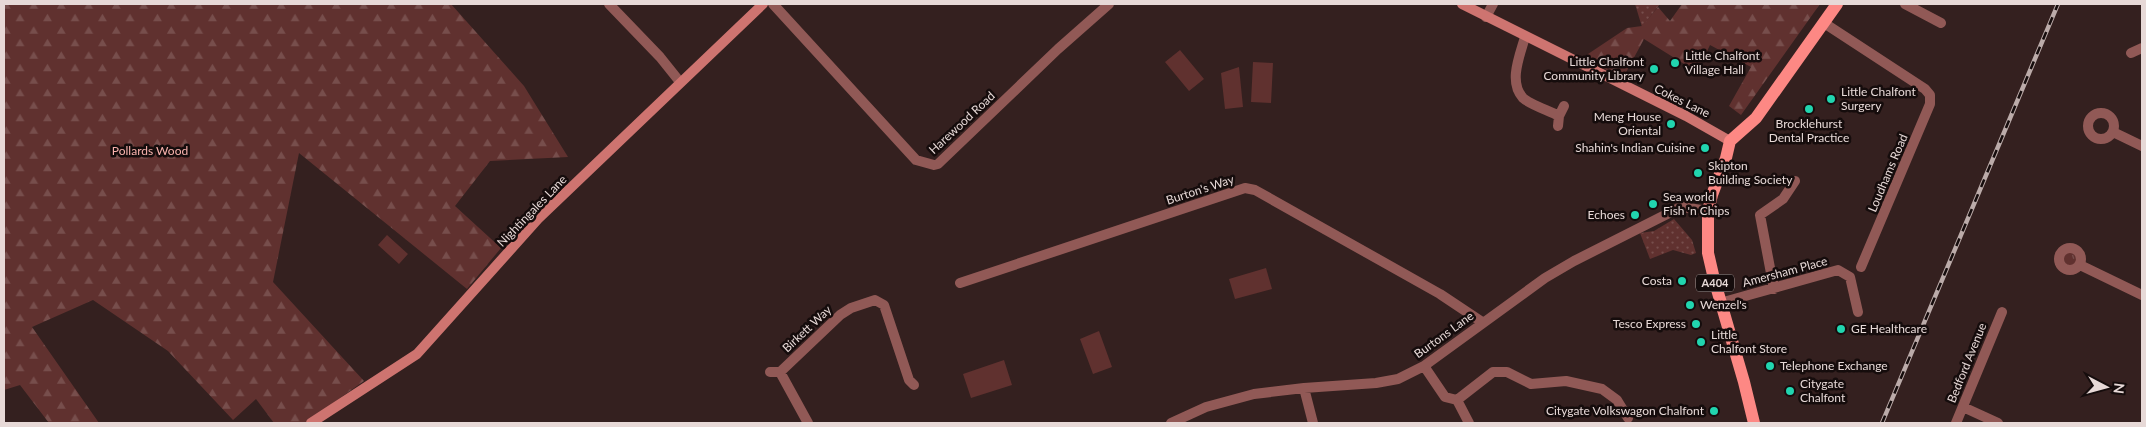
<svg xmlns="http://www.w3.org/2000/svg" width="2146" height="427" viewBox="0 0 2146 427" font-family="Lato,sans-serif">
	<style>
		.grass { fill: url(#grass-tufts) }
		.forest { fill: url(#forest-firs) }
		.park { fill: url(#park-dots) }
		.garden { fill: #60312f }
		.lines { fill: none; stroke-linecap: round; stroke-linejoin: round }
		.minor { stroke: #915956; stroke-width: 10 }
		.secondary { stroke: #ce7470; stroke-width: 10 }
		.primary { stroke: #fd8884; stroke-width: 12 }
		.rail-casing { stroke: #bbaba9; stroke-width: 4.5 }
		.rail { stroke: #150c0c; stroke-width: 2.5; stroke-dasharray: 8; stroke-linecap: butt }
		.poi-dot { fill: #21d5af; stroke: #150c0c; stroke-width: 2 }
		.labels { text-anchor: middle; stroke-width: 5; stroke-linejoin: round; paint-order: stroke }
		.shield { fill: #150c0c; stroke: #a89c9a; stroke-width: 1 }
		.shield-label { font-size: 11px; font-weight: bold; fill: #e7d9d7 }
		.poi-label { font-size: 12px; fill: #e7d9d7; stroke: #150c0c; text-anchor: start }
		.street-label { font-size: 12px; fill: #e7d9d7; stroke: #150c0c }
		.park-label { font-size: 12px; fill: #f9b3ae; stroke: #150c0c }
	</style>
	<defs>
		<pattern id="grass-tufts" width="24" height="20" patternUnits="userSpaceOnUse" patternTransform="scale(1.25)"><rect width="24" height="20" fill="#60312f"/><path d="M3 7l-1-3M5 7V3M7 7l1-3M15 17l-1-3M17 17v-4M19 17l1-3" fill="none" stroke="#774e4c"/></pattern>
		<pattern id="forest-firs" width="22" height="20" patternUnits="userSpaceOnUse" patternTransform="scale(1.25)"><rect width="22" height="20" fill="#60312f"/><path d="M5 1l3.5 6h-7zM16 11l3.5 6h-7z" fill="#774e4c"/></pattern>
		<pattern id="park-dots" width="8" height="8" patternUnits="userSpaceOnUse" patternTransform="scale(1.25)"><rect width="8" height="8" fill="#60312f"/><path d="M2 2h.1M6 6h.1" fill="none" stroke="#774e4c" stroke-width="1.8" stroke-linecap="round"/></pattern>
	</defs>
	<rect width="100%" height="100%" fill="#34201f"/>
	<path class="grass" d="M2063 257a9 9 0 1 1 18 0a9 9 0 1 1-18 0Z"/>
	<path class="forest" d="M 4,4 L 451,4 L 524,86 L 568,157 L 490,161 L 455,206 L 501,248 L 467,289 L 299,153 L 273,282 L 364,381 L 305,423 L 274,423 L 256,399 L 233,420 L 168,351 L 93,300 L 32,327 L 99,423 L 49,423 L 20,385 L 4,390 Z
		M 1682,4 L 1820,4 L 1741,115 L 1729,106 L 1751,67 L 1710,45 L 1697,72 L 1644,39 L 1623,78 L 1582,58 L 1627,28 L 1642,26 L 1658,7 L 1670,21 Z"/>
	<path class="park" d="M 1635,4 L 1660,4 L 1642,27 Z
		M 1674,219 L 1692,240 L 1696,253 L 1691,255 L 1673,250 L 1650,259 L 1640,233 L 1654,231 Z"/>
	<path class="garden" d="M 1180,50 L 1204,79 L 1189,91 L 1165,62 Z
		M 1253,62 L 1273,63 L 1271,103 L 1251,102 Z
		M 1239,67 L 1243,107 L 1225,109 L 1221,73 Z
		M 387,235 L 408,254 L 399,264 L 378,245 Z
		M 1266,268 L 1272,289 L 1235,299 L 1229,279 Z
		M 1099,331 L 1112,367 L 1093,374 L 1080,339 Z
		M 1004,360 L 1012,385 L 971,398 L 963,374 Z"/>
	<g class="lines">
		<path class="minor" d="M 609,4 L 660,57 L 680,82
			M 773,4 L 916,160 L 934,165 L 938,164 L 1058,49 L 1109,4
			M 1905,4 L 1941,23
			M 1486,17 L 1493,4
			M 1824,23 L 1925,89 L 1930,95 L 1930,104 L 1861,267
			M 1525,37 C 1520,55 1508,82 1523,98 C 1529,104 1550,111 1559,116 L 1564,106
			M 2131,53 L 2142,48
			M2088 126a13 13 0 1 1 26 0a13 13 0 1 1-26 0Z
			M 1558,126 L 1559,116
			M 2113,132 L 2142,146
			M2059 259a11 11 0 1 1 22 0a11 11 0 1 1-22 0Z
			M 2080,265 L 2142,295
			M 960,283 L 1245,188 L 1255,190 L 1440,294 L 1482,322
			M 1774,289 L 1760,215 L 1783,199 L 1795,181
			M 1720,303 L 1838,270 L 1850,277 L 1858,312
			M 1424,366 L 1445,397 L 1457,400 L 1493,372 L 1507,372 L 1531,384 L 1566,381 L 1602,389 L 1617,400 L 1628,418
			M 770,372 L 780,372
			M 1304,388 L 1313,423
			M 1457,400 L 1469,423
			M 1963,407 L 1998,423
			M 808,423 L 780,372 L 840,315 L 851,308 L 875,300 L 884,305 L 909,380 L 914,385
			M 1171,423 L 1206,407 L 1254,394 L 1304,388 L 1376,383 L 1398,379 L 1424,366 L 1545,278 L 1574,261 L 1681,207 L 1708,211
			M 1956,423 L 2002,312"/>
		<path class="secondary" d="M 1462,4 L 1686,116 L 1730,141
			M 311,423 L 417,354 L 538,219 L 763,4"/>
		<path class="primary" d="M 1754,423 L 1744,382 L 1714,279 L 1708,253 L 1708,211 L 1712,195 L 1726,158 L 1730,141 L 1756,118 L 1837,4"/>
		<g class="rail-casing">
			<path id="rail" d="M 1882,423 L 2058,4"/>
		</g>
		<use href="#rail" class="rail"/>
	</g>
	<g class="poi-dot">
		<circle cx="1675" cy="63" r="5"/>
		<circle cx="1654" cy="69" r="5"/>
		<circle cx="1831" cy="99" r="5"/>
		<circle cx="1809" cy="109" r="5"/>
		<circle cx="1671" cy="124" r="5"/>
		<circle cx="1705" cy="148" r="5"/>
		<circle cx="1698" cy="173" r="5"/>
		<circle cx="1653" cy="204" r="5"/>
		<circle cx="1635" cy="215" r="5"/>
		<circle cx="1682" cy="281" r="5"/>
		<circle cx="1690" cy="305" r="5"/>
		<circle cx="1696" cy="324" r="5"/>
		<circle cx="1841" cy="329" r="5"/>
		<circle cx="1701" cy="342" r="5"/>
		<circle cx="1770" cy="366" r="5"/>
		<circle cx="1790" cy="391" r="5"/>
		<circle cx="1714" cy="411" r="5"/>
	</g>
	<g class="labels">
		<rect class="shield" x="1696" y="274.5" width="38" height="17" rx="4"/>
		<g class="shield-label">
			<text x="1715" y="287">A404</text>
		</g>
		<g class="poi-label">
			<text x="1685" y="60">Little Chalfont<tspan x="1685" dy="14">Village Hall</tspan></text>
			<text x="1644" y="66" text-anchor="end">Little Chalfont<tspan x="1644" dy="14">Community Library</tspan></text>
			<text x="1841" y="96">Little Chalfont<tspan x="1841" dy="14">Surgery</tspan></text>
			<text x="1661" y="121" text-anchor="end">Meng House<tspan x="1661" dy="14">Oriental</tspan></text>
			<text x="1809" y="128" text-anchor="middle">Brocklehurst<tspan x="1809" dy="14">Dental Practice</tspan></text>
			<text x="1695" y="152" text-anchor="end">Shahin's Indian Cuisine</text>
			<text x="1708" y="170">Skipton<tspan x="1708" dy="14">Building Society</tspan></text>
			<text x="1663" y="201">Sea world<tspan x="1663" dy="14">Fish 'n Chips</tspan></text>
			<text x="1625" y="219" text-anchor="end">Echoes</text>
			<text x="1672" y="285" text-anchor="end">Costa</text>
			<text x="1700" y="309">Wenzel's</text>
			<text x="1686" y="328" text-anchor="end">Tesco Express</text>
			<text x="1851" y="333">GE Healthcare</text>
			<text x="1711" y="339">Little<tspan x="1711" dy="14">Chalfont Store</tspan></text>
			<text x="1780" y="370">Telephone Exchange</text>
			<text x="1800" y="388">Citygate<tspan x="1800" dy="14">Chalfont</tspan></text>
			<text x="1704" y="415" text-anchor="end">Citygate Volkswagon Chalfont</text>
		</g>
		<g class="street-label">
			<text transform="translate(1682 101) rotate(26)" y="4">Cokes Lane</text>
			<text transform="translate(962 123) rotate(-43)" y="4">Harewood Road</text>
			<text transform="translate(1888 173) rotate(-67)" y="4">Loudhams Road</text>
			<text transform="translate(1200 190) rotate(-18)" y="4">Burton's Way</text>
			<text transform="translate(532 211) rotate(-46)" y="4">Nightingales Lane</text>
			<text transform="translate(1785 272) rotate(-15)" y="4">Amersham Place</text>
			<text transform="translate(807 329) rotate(-43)" y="4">Birkett Way</text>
			<text transform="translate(1444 335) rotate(-36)" y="4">Burtons Lane</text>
			<text transform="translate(1967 363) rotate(-68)" y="4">Bedford Avenue</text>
		</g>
		<g class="park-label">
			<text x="150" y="155">Pollards Wood</text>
		</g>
	</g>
	<rect width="2146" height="427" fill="none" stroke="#e7d9d7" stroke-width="10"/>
	<g transform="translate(2106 387) rotate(96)" stroke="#150c0c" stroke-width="4" paint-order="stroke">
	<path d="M0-4L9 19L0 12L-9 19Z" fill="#e7d9d7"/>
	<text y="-8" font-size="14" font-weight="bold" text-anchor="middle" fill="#e7d9d7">N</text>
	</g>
</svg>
